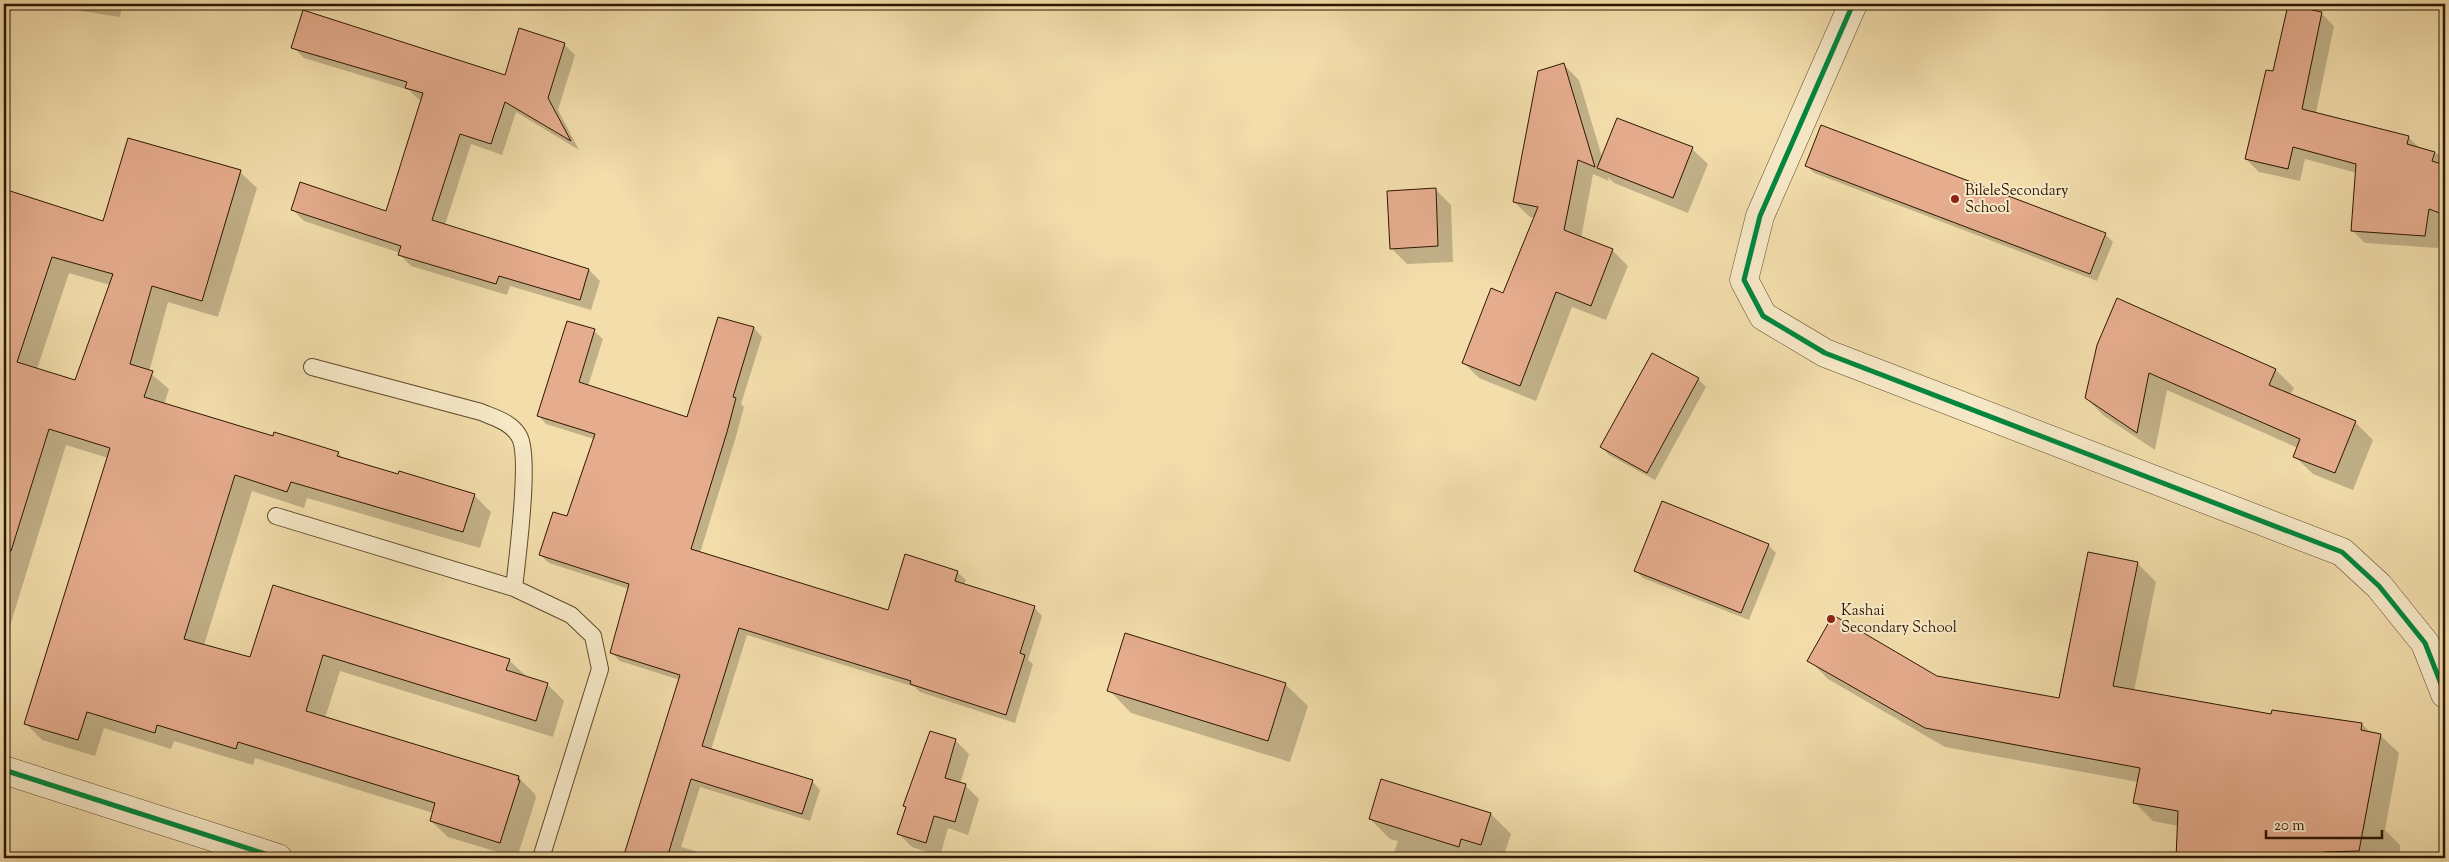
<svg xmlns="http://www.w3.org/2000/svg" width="2449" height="862" viewBox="0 0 2449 862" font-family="'Sorts Mill Goudy',serif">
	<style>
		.shadow { fill: #0003; fill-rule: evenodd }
		.building { fill: #e5ac8d; stroke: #2d1600; fill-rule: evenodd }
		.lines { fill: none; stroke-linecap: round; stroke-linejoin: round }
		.service-casing { stroke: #5e482b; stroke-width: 18 }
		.minor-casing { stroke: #5e482b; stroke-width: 29 }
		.tertiary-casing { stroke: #5e482b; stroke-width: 29 }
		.service { stroke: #f7e9c8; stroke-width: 16 }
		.minor { stroke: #f7e9c8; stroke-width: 28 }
		.tertiary { stroke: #f7e9c8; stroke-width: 28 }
		.cycleway-casing { stroke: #f7e9c8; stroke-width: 8 }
		.cycleway { stroke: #00873e; stroke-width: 5 }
		.poi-dot { fill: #8f2418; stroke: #f7e9c8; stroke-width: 2 }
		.labels { text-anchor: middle; stroke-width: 4; stroke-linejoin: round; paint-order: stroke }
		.poi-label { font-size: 15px; fill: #2d1600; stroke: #f7e9c8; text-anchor: start }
	</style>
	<rect width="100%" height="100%" fill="#f2ddab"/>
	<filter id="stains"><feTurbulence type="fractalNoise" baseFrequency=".004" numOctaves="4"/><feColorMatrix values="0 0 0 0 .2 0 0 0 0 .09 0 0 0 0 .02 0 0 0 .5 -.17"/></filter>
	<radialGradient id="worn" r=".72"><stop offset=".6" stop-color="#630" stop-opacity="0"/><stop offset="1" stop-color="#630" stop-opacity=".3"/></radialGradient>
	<path class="shadow" d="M 37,4 L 122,4 L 120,17 Z
		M 135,4 L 149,4 L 149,7 Z
		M 2321,13 L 2334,26 L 2316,113 L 2408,137 L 2421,149 L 2445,156 L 2445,222 L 2442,221 L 2438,248 L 2365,243 L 2352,230 L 2357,173 L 2305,159 L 2300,181 L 2259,172 L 2246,159 L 2274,73 Z
		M 564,44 L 575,55 L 558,110 L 579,150 L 516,112 L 502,155 L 471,144 L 445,225 L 589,270 L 600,281 L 591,310 L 510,286 L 507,295 L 411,266 L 400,255 L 400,253 L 304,221 L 292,209 L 387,212 L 422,100 L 418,99 L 409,90 L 304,58 L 293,47 L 505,76 Z
		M 1564,65 L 1579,80 L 1602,157 L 1692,149 L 1708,164 L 1688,213 L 1614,183 L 1608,177 L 1609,181 L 1593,174 L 1581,238 L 1613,251 L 1628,266 L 1606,320 L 1572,307 L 1536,401 L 1479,378 L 1464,363 L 1504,295 L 1535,218 L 1530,217 L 1514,202 Z
		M 1806,165 L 2105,234 L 2113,242 L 2097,281 L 1814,173 Z
		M 240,172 L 257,188 L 218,317 L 168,302 L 149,372 L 169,389 L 164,405 L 274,438 L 338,453 L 344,459 L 474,495 L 491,512 L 480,548 L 307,498 L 304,508 L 252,491 L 204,645 L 251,658 L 273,587 L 509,660 L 526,676 L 547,684 L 564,701 L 553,737 L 340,671 L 325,718 L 518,777 L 535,794 L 536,798 L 517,858 L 448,837 L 431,821 L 433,813 L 255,758 L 253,765 L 174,741 L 171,749 L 104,728 L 95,756 L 42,740 L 25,723 L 108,458 L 66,445 L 4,645 L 4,206 L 8,192 L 104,223 ZM 69,273 L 110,285 L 76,381 L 37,369 Z
		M 1435,189 L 1451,205 L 1453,262 L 1407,264 L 1391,248 Z
		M 2118,300 L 2276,370 L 2294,388 L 2290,395 L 2355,422 L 2373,440 L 2353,490 L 2313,474 L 2294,456 L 2298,448 L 2167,390 L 2155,450 L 2104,416 L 2086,398 Z
		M 719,318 L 754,328 L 762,337 L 741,404 L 744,407 L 735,440 L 700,553 L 888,611 L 957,572 L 966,580 L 964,585 L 1034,607 L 1042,616 L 1028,660 L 1033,664 L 1015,723 L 920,692 L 915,687 L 747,635 L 711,750 L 812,781 L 820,790 L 810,821 L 700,787 L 681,847 L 719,858 L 624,858 L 680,680 L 620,661 L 612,653 L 629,589 L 549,563 L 540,555 L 568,517 L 594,439 L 546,424 L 538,415 L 594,331 L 603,339 L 588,386 L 688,418 Z
		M 1698,379 L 1706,387 L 1655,480 L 1609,455 L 1602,447 Z
		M 1768,545 L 1776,553 L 1749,620 L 1643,578 L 1635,570 Z
		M 2137,563 L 2156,582 L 2134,691 L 2272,716 L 2273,712 L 2362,724 L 2371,733 L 2380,735 L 2399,753 L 2385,830 L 2400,845 L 2400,858 L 2178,858 L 2179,826 L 2153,821 L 2135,803 L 2138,782 L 1945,747 L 1828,679 L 1809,660 L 1937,677 L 2060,700 Z
		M 1285,684 L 1308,706 L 1290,762 L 1131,713 L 1109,690 Z
		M 955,740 L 969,754 L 960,784 L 965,785 L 979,799 L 968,835 L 948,828 L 940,856 L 912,847 L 899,834 L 907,808 L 904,806 Z
		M 1382,781 L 1491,814 L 1511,834 L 1503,858 L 1392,858 L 1398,841 L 1390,839 L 1370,819 Z
		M 1684,854 L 1702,858 L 1683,858 Z"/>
	<path class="building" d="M 2288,5 L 2322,12 L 2302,109 L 2409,136 L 2407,144 L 2435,152 L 2432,161 L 2445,165 L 2445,215 L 2429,209 L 2425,236 L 2351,231 L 2356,164 L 2293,147 L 2288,169 L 2245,159 L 2266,70 L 2273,71 Z
		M 303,10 L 505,75 L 519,28 L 565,43 L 548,98 L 571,141 L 505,102 L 491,144 L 460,134 L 432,220 L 589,269 L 580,300 L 499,276 L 496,284 L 398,255 L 401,246 L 291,210 L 300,182 L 386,211 L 423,93 L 405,88 L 407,82 L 291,48 Z
		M 1564,63 L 1595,167 L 1578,160 L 1564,230 L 1613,249 L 1591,306 L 1556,292 L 1520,386 L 1462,363 L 1491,288 L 1503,293 L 1538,207 L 1513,202 L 1538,71 Z
		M 1617,118 L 1693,147 L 1673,198 L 1597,168 Z
		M 1821,125 L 2106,233 L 2090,274 L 1805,166 Z
		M 128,138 L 241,170 L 202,301 L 152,286 L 130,364 L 153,371 L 144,397 L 273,436 L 274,432 L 339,452 L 337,456 L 398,474 L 399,471 L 475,494 L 463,532 L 291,482 L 287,492 L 235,475 L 184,639 L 250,657 L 273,585 L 510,659 L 506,670 L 548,683 L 536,721 L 323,655 L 306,711 L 519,776 L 518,780 L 520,780 L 500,843 L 430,821 L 435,803 L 238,742 L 236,749 L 157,725 L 155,733 L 87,712 L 78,740 L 24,724 L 110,448 L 49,429 L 11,551 L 4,550 L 4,189 L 103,221 ZM 52,257 L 113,274 L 75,380 L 17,362 Z
		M 1436,188 L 1438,246 L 1390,249 L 1387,191 Z
		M 2117,298 L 2276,369 L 2269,385 L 2356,421 L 2335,473 L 2293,457 L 2300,439 L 2149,373 L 2137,433 L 2085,398 L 2097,345 Z
		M 718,317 L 754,327 L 733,397 L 736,398 L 727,432 L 691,549 L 888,610 L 905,554 L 958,571 L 955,581 L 1035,606 L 1020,653 L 1025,655 L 1006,715 L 910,684 L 911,681 L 739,628 L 702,746 L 813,780 L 802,814 L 691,779 L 667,858 L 623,858 L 680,675 L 610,653 L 629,584 L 539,555 L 553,512 L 567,516 L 595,434 L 537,416 L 567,321 L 595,329 L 579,382 L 687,417 Z
		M 1652,353 L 1699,378 L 1647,473 L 1600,447 Z
		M 1662,501 L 1769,544 L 1741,613 L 1634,571 Z
		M 2088,552 L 2138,562 L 2113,686 L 2271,714 L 2272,710 L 2362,723 L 2361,730 L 2381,734 L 2359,851 L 2323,852 L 2323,858 L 2176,858 L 2178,811 L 2133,803 L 2140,768 L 1925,728 L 1807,661 L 1833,615 L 1937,676 L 2059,698 Z
		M 1125,633 L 1286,683 L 1268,741 L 1107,691 Z
		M 930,731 L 956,739 L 945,778 L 966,784 L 955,822 L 934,816 L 926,843 L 897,834 L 906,807 L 903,806 Z
		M 1381,779 L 1491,813 L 1481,845 L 1461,839 L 1459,847 L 1369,819 Z"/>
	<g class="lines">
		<g class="service-casing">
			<path id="service" d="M 312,367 L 481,412 C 495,418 511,422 519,436 C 531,455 517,561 514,588
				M 276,516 L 514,588 L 571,615 L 593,636 L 600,669 L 541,858"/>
		</g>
		<g class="minor-casing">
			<path id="minor" d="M 1853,4 L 1760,216 L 1744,280 L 1763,316 L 1825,353 L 2342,552 L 2379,586 L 2425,643 L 2445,694"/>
		</g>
		<g class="tertiary-casing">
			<path id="tertiary" d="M 4,770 L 278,858"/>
		</g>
		<use href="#service" class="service"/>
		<use href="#minor" class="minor"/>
		<use href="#tertiary" class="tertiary"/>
		<g class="cycleway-casing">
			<path id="cycleway" d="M 1853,4 L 1760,216 L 1744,280 L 1763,316 L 1825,353 L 2342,552 L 2379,586 L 2425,643 L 2445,694
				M 4,770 L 278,858"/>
		</g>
		<use href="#cycleway" class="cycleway"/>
	</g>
	<g class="poi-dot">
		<circle cx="1955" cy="199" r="5"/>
		<circle cx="1831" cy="619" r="5"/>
	</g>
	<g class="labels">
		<g class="poi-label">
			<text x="1965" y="195">BileleSecondary<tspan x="1965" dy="17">School</tspan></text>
			<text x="1841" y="615">Kashai<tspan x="1841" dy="17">Secondary School</tspan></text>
		</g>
	</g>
	<rect width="2449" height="862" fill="none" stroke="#f2ddab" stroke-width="20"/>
	<rect x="5" y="5" width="2439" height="852" fill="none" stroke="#2d1600" stroke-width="2.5"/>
	<rect x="10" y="10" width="2429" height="842" fill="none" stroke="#2d1600"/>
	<path d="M2266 830v8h116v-8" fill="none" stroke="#2d1600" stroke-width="2.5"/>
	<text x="2274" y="830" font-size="15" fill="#2d1600" stroke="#f7e9c8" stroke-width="4" paint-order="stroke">20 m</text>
	<rect width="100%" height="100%" filter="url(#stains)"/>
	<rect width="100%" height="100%" fill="url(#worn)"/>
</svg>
